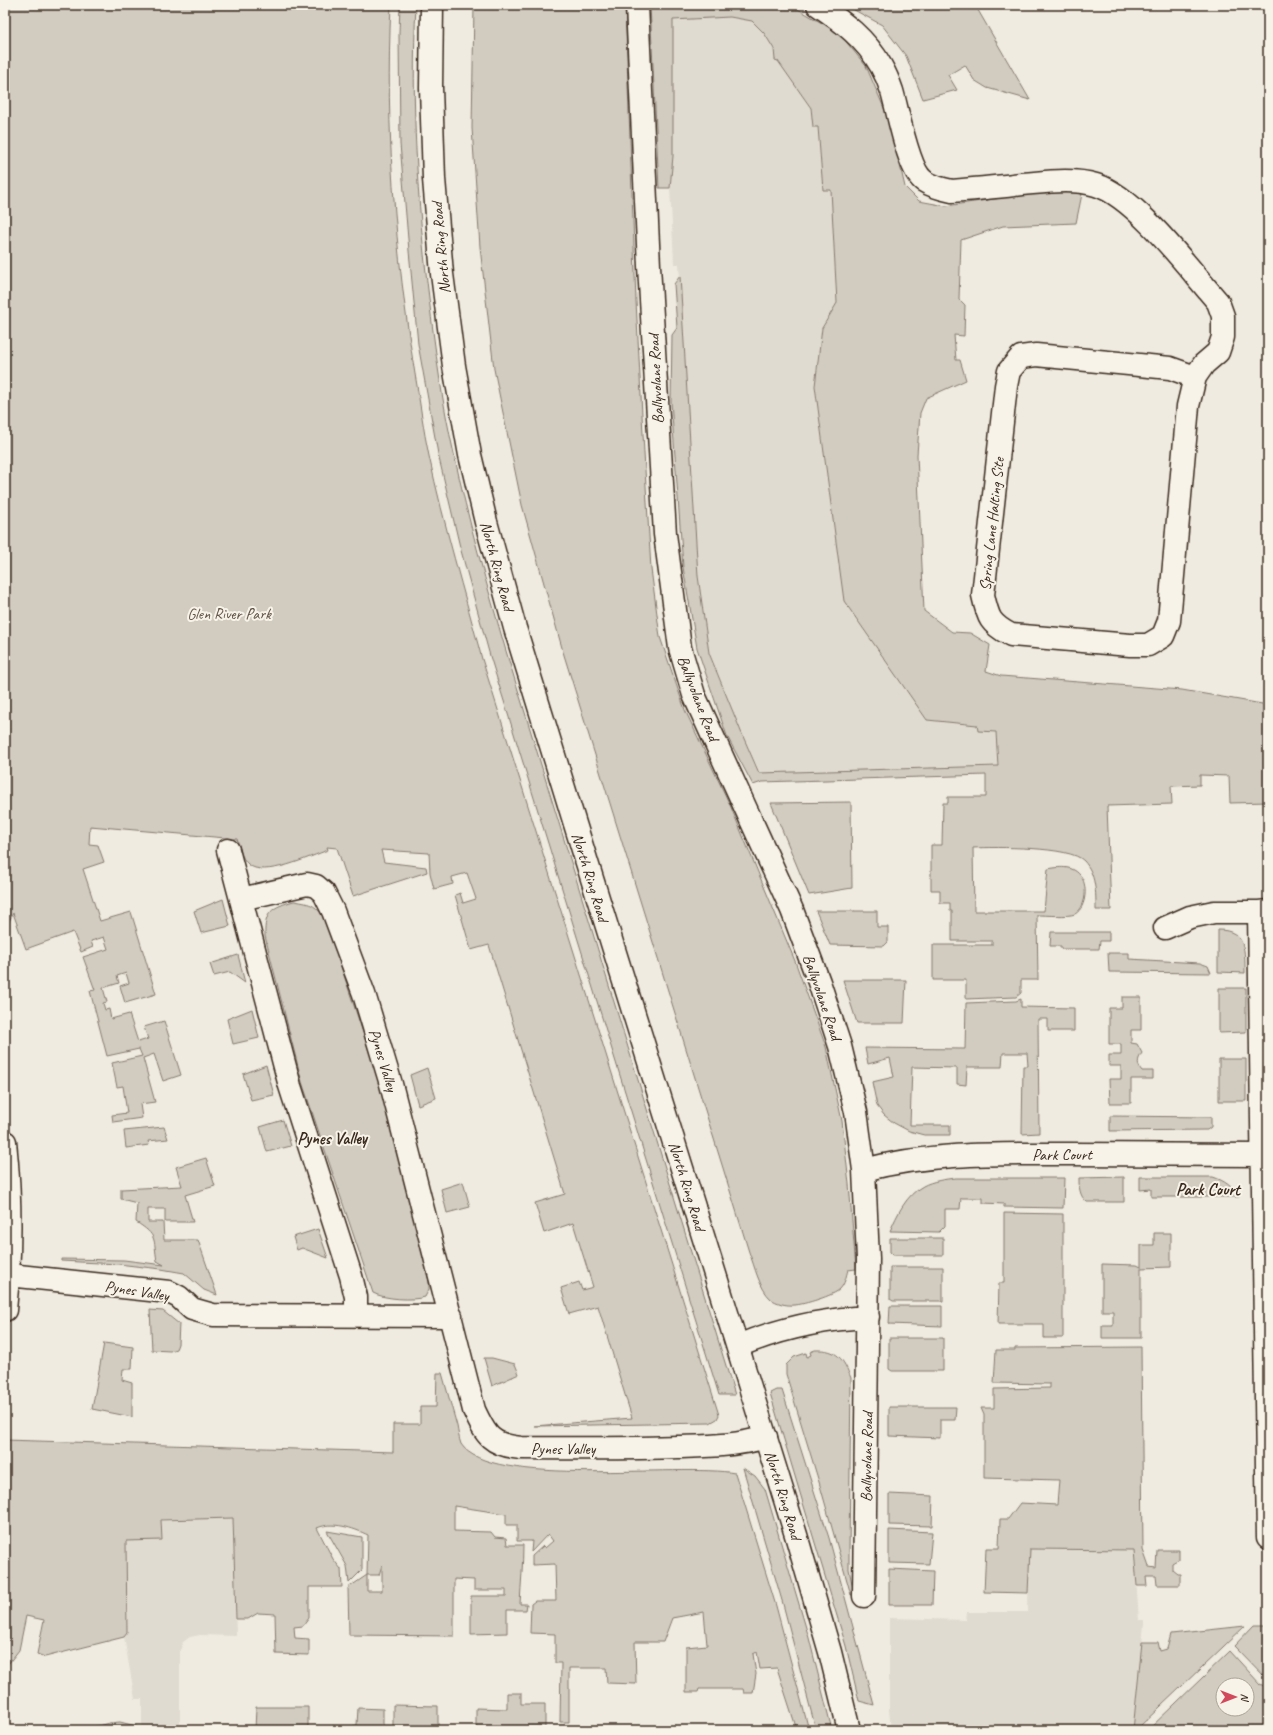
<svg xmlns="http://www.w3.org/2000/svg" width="1273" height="1735" viewBox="0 0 1273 1735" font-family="Caveat,sans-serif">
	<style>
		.built { fill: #e0dbd0 }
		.green { fill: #d1cbc0; stroke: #867a6f; fill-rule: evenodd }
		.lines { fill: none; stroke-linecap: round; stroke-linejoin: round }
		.street-casing { stroke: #3b2a1e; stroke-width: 25 }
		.secondary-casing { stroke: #3b2a1e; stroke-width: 25 }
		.street { stroke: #f7f3e8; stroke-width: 22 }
		.secondary { stroke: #f7f3e8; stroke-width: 22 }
		.labels { text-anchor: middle; stroke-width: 4; stroke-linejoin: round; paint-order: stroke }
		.street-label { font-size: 16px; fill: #3b2a1e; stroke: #f7f3e8 }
		.park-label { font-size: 16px; fill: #605246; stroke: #f7f3e8 }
		.neighbourhood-label { font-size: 17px; font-weight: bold; fill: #3b2a1e; stroke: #f7f3e8 }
	</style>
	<rect width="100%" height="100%" fill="#efebe0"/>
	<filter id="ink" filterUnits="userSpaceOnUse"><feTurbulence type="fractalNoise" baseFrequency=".025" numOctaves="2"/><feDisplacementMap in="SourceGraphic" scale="8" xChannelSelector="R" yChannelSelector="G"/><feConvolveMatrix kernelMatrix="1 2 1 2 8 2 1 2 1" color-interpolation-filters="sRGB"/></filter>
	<g filter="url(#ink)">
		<path class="built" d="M 730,17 L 752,21 L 764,33 L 774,49 L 775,60 L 778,60 L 811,108 L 813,127 L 818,127 L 823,190 L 831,190 L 837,303 L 822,329 L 815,386 L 839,561 L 847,605 L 927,720 L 977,725 L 978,731 L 996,732 L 998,766 L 760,773 L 742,734 L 709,653 L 698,576 L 679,264 L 674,264 L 673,243 L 670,188 L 673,156 L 673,20 Z
			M 233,1518 L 236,1636 L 200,1635 L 190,1637 L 183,1642 L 180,1651 L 180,1730 L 142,1730 L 142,1699 L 135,1699 L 124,1637 L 127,1633 L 125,1522 Z
			M 1029,1549 L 1134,1550 L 1139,1620 L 1144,1620 L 1144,1624 L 1133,1730 L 891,1730 L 889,1710 L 889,1618 L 966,1620 L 967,1612 L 1028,1612 Z"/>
		<path class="green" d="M 5,5 L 391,5 C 385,128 395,252 415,374 C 420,401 423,429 429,456 C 444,525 464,592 482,659 L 719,1415 L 717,1419 L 710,1423 L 534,1426 L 632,1418 L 598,1306 L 569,1314 L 561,1288 L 579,1282 L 582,1290 L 593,1287 L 573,1223 L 544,1233 L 535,1203 L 565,1194 L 489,945 L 471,950 L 455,895 L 460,893 L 463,903 L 476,899 L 467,873 L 452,877 L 453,884 L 434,889 L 430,873 L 429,853 L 381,850 L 384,862 L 426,867 L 427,872 L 353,896 L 337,848 L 327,847 L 328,850 C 311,856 263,879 248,864 C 241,858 240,848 237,839 L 90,826 L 89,844 L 98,845 L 104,862 L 83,869 L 100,921 L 131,912 L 156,994 L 125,1003 L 120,986 L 129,983 L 126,973 L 117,976 L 119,983 L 103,988 L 107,1002 L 103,1003 L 105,1010 L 109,1009 L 111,1019 L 129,1014 L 138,1042 L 148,1039 L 144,1027 L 164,1021 L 181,1075 L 163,1081 L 154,1054 L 143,1058 L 155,1102 L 140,1104 L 142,1118 L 113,1122 L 112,1115 L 127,1113 L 123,1086 L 117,1087 L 112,1063 L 142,1056 L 139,1049 L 107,1056 L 90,991 L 95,990 L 83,957 L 108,949 L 104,937 L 91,941 L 93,947 L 81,952 L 73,932 L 26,949 L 13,913 L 5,930 Z
			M 400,5 L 416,5 C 411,103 417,201 429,298 C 435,350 442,402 454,454 C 468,520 487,586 506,651 L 735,1395 L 719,1395 L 490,656 L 460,547 L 438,454 L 418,344 L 409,251 L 400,144 L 399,33 Z
			M 474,5 L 625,5 L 636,301 L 644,453 L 651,569 L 660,637 L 685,710 L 730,805 L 795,961 L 826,1047 L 842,1121 L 849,1184 L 856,1269 L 848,1270 C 846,1276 845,1284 840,1289 C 835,1295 803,1305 794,1305 C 787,1306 776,1303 771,1299 C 759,1288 755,1267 749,1252 L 564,655 L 522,505 L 494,369 L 480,247 L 472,128 Z
			M 650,5 L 791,5 L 839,33 L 866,66 L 890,122 L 905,187 L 919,201 L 946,206 L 1036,193 L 1075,192 L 1082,194 L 1076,223 L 1003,226 L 961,240 L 959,299 L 965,305 L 964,336 L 954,335 L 956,360 L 960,360 L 966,380 L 926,398 L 920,413 L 917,455 L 924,611 L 952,632 L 970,633 L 990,645 L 986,671 L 1001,676 L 1182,690 L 1268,705 L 1268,802 L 1230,803 L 1229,776 L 1200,775 L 1200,785 L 1171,786 L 1172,804 L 1107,806 L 1111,910 L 1096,910 C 1096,893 1096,874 1084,861 C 1071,846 994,847 973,848 L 974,911 L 1044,911 L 1048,869 C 1058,867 1072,865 1080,875 C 1088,884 1087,907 1075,914 C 1068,917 1046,915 1037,915 L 1038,980 L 1021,980 L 1021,993 L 1016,997 L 966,999 L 966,980 L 933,980 L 933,945 L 992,945 L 992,941 L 952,941 L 952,911 L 950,911 L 950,903 L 940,903 L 940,890 L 931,890 L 931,845 L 942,845 L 943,803 L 948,803 L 948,797 L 986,797 L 986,775 L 762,782 L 753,785 L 727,736 L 697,648 L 683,567 L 671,401 L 672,335 L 677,328 L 674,284 L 680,276 L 698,576 L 709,653 L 742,734 L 759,773 L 998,766 L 996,732 L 978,731 L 977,725 L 927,720 L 844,601 L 815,386 L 822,328 L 837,303 L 831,190 L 823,190 L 818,127 L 813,127 L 811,108 L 778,61 L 775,60 L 774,49 L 764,33 L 752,21 L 730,17 L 673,20 L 673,156 L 670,188 L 659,188 Z
			M 845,5 L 975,5 L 1030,100 L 987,88 L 974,80 L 965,65 L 948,75 L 957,90 L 923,99 L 906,56 L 882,25 Z
			M 851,802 L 852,888 L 809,895 L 771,803 Z
			M 223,899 L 230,926 L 201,933 L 194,911 Z
			M 294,901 C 313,904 316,905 326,921 L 376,1072 L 407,1189 L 429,1281 L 429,1289 L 425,1297 C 413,1301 384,1299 373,1293 L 302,1082 L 265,936 C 264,912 272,907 294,901 Z
			M 816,911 L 877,911 L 877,927 L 888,927 L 888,942 L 884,946 L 830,945 Z
			M 1218,930 C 1246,930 1245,951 1245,973 L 1218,972 Z
			M 1051,932 L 1109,932 L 1109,941 L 1100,941 L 1099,949 L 1061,949 L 1061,946 L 1050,946 Z
			M 1108,953 L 1129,953 L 1129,959 L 1200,963 L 1208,966 L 1211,973 L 1109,972 Z
			M 238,955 L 245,983 L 230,972 L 214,976 L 210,964 Z
			M 843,980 L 906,980 L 904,1023 L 857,1023 Z
			M 1219,988 L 1246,988 L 1246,1032 L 1219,1033 Z
			M 1122,997 L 1141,997 L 1141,1030 L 1131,1030 L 1131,1043 L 1137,1044 L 1142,1053 C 1137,1060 1137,1065 1142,1071 L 1153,1071 L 1153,1079 L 1131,1079 L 1131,1103 L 1110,1103 L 1109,1079 L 1121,1079 L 1121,1066 L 1109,1066 L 1109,1055 L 1121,1055 L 1121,1044 L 1109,1044 L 1109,1008 L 1122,1008 Z
			M 1021,999 L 1021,1007 L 1074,1008 L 1074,1031 L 1048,1031 L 1048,1019 L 1038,1019 L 1039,1133 L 1022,1134 L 1023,1066 L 1028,1066 L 1027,1053 L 1003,1053 L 1002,1067 L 967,1067 L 966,1085 L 957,1084 L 957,1068 L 912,1067 L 910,1125 L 950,1125 L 950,1135 L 924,1135 L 909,1131 L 894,1123 L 884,1115 L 877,1106 L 872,1082 L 894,1077 L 890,1058 L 868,1064 L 865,1048 L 965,1049 L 966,1003 L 1016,1001 Z
			M 252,1009 L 259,1038 L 233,1044 L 227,1019 Z
			M 1219,1059 L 1246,1059 L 1246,1101 L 1219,1101 Z
			M 266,1065 L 274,1095 L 251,1100 L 243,1074 Z
			M 427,1068 L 436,1098 L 418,1105 L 410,1075 Z
			M 1110,1116 L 1211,1117 L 1211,1127 L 1207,1130 L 1110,1131 Z
			M 283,1120 L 291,1146 L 267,1152 L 260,1127 Z
			M 164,1127 L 168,1139 L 148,1141 L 149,1145 L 126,1148 L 124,1131 Z
			M 206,1158 L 215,1186 L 185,1195 L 193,1222 L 165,1222 L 165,1209 L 148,1209 L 148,1222 L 163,1222 L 164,1240 L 198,1240 L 217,1295 L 204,1290 L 184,1273 L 161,1269 L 118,1264 L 61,1261 L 61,1259 L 124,1260 L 164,1265 L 157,1261 C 153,1238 158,1236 136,1222 L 137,1203 L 121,1199 L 121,1189 L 182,1186 L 176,1167 Z
			M 1124,1177 L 1124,1202 L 1087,1202 C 1079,1196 1079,1186 1079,1178 Z
			M 1140,1177 L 1213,1177 C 1225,1181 1232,1186 1239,1197 L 1151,1197 L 1151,1189 L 1140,1190 Z
			M 956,1178 L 1064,1178 L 1063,1208 L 1004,1207 L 1004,1204 L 983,1203 L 983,1198 L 961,1198 L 960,1209 L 945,1209 L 945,1226 L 939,1232 L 890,1231 C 897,1215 906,1195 923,1186 C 932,1181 946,1179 956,1178 Z
			M 463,1182 L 470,1207 L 447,1213 L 441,1189 Z
			M 1004,1213 L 1063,1214 L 1063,1338 L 1044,1338 L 1044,1324 L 998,1324 L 999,1283 L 1004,1283 Z
			M 318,1229 L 328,1258 L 302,1248 L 297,1250 L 293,1237 Z
			M 1154,1233 L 1171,1233 L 1171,1267 L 1141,1268 L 1141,1338 L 1102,1338 L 1102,1325 L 1113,1325 L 1113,1311 L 1102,1311 L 1102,1264 L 1137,1265 L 1141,1267 L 1141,1245 L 1154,1245 Z
			M 890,1238 L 943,1238 L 943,1255 L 893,1255 L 890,1252 Z
			M 890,1267 L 943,1267 L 943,1301 L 893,1301 L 890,1299 Z
			M 890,1306 L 942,1306 L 942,1326 L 889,1324 Z
			M 150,1310 L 163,1311 L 179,1324 L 178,1344 L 176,1349 L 170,1351 L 152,1350 Z
			M 889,1338 L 943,1338 L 943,1371 L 892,1371 L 889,1369 Z
			M 104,1343 L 133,1347 L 132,1369 L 123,1369 L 122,1380 L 132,1383 L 132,1417 L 92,1409 Z
			M 1141,1347 L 1143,1550 L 1149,1567 L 1156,1568 L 1157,1550 L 1179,1550 L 1179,1559 L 1172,1563 L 1172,1570 L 1177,1574 L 1180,1574 L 1180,1585 L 1157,1585 L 1156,1576 L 1146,1576 L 1147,1586 L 1137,1586 L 1134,1550 L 1030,1549 L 1028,1593 L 984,1592 L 986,1548 L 999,1548 L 1000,1519 L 1008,1519 L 1020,1503 L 1057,1505 L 1059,1480 L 984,1478 L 984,1415 L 981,1408 L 994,1408 L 994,1389 L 1050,1388 L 1050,1384 L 994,1383 L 996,1350 L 1015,1350 L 1015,1348 Z
			M 815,1350 C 838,1349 843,1359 851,1378 L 849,1552 L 849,1569 L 854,1594 L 851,1595 L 819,1482 L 786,1374 L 786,1365 L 794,1357 L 806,1353 L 807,1357 L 811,1355 L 810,1352 Z
			M 484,1358 L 492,1358 L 515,1364 L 519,1374 L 492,1386 Z
			M 437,1373 L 442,1373 C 447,1391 452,1408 457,1426 C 458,1431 459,1439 461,1444 C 489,1489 681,1463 735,1473 L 776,1606 L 809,1730 L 797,1730 L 777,1668 L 760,1669 L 757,1652 L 753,1654 L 756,1674 L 753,1693 L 744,1693 L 743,1689 L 699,1689 L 698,1692 L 686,1692 L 686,1647 L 707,1645 L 704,1612 L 672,1618 L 663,1642 L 635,1642 L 636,1684 L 607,1683 L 606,1668 L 569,1668 L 569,1722 L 560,1722 L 561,1663 L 555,1663 L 555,1634 L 530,1633 L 531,1604 L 535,1601 L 556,1601 L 555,1564 L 532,1565 L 532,1556 L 543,1546 L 545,1548 L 553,1541 L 548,1534 L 531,1552 L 532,1541 L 517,1541 L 517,1525 L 506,1525 L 506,1514 L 454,1506 L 454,1531 L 491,1532 L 495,1537 L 506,1538 L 507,1545 L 523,1545 C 523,1565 521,1583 520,1604 L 527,1604 L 526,1610 L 507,1610 L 507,1633 L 471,1634 L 471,1596 L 506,1596 L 506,1590 L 474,1590 L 474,1580 L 454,1579 L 454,1636 L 349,1635 L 348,1588 L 367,1575 L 368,1535 C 353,1528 333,1521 317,1528 L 333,1559 L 341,1569 L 342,1587 L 309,1587 L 309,1618 L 303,1626 L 294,1627 L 295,1638 L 309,1639 L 309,1655 L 276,1654 L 275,1614 L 258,1613 L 248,1619 L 236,1619 L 233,1518 L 161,1520 L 162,1540 L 126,1541 L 127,1633 L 124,1637 L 45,1657 L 37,1654 L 44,1620 L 26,1616 L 19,1650 L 5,1668 L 5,1440 L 393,1452 L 393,1424 L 420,1424 L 420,1407 L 436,1407 ZM 382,1565 L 382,1591 L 367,1591 L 367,1575 L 379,1575 Z
			M 776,1390 L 782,1390 L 829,1538 L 874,1705 L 859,1701 L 846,1646 L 770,1393 Z
			M 889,1407 L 956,1407 L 955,1420 L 940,1420 L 940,1438 L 889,1436 Z
			M 743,1468 L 755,1476 L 765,1489 L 809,1638 L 832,1730 L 816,1730 L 783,1604 Z
			M 889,1494 L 933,1496 L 932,1526 L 889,1525 Z
			M 889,1530 L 932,1532 L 929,1564 L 889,1563 Z
			M 327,1531 L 362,1537 L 362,1570 L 349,1583 L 347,1566 Z
			M 889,1569 L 933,1571 L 932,1605 L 889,1605 Z
			M 1254,1625 L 1268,1625 L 1268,1681 L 1234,1646 Z
			M 1245,1626 L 1138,1728 L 1133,1730 L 1142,1642 L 1158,1642 L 1160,1651 L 1167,1649 L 1171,1634 Z
			M 1230,1651 L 1260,1684 L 1268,1688 L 1268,1730 L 1148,1730 ZM 1223,1685 L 1247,1685 L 1247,1709 L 1223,1709 Z
			M 507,1693 L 521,1693 L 521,1704 L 545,1704 L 545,1730 L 476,1730 L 476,1708 L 507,1709 Z
			M 393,1705 L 438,1706 L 438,1730 L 393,1730 Z
			M 256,1707 L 308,1707 L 308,1730 L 255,1730 Z
			M 358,1708 L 383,1709 L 383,1730 L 327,1730 L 333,1726 L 346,1728 L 357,1725 Z
			M 120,1722 L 136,1726 L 139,1730 L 83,1730 L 109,1723 Z"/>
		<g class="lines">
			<g class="street-casing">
				<path id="street" d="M 637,5 L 649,266 L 665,534 L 680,648 L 694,695 L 792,910 L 819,982 L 840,1046 L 856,1112 L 864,1170 L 868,1259 L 864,1596
					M 818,5 C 843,22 866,39 881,66 C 885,73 889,82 892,91 C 898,111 908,170 924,181 C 933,187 942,189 952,191 C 976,189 999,187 1022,184 C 1046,182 1073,178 1096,185 C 1135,196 1190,270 1218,302 L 1223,316 L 1223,337 L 1218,352 L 1204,364 L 1195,377 L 1188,406 L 1169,621 L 1163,636 L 1148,645 L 1130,645 L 1011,635 C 990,624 988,618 983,595 L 1006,386 L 1009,371 L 1021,357 L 1036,355 L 1170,368 L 1195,377
					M 228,850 L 290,1086 L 351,1276 L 356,1297 L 356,1315
					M 241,899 L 307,884 L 316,886 L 324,893 L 333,911 L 364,994 L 391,1084 L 474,1410 C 486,1436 491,1445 521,1448 C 574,1448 626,1449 678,1447 C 708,1446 737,1446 766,1437
					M 1268,911 L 1259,912 L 1268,1538
					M 1165,928 L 1190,917 L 1214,912 L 1259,912
					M 5,1142 C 11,1198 11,1254 5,1310
					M 864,1170 C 931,1152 1001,1154 1070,1154 C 1134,1154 1198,1155 1261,1155
					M 9,1275 L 169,1292 L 179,1297 L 192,1309 L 213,1315 L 451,1316
					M 738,1346 C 779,1329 823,1319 868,1317"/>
			</g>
			<g class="secondary-casing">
				<path id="secondary" d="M 432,5 L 431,88 L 434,179 L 442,274 L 454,366 L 470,455 L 486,522 L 515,628 L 575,824 L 796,1535 L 830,1652 L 849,1730"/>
			</g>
			<use href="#street" class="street"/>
			<use href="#secondary" class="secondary"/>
		</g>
	</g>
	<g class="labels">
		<g class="street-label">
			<text transform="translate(440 248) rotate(-95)" y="6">North Ring Road</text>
			<text transform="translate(655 379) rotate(-93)" y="6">Ballyvolane Road</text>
			<text transform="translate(991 524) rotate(-84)" y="6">Spring Lane Halting Site</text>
			<text transform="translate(498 566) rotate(75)" y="6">North Ring Road</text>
			<text transform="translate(699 698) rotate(69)" y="6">Ballyvolane Road</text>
			<text transform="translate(591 877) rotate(73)" y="6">North Ring Road</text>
			<text transform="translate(823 997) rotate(71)" y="6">Ballyvolane Road</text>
			<text transform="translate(384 1060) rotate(73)" y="6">Pynes Valley</text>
			<text x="1062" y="1160">Park Court</text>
			<text transform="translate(688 1186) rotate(73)" y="6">North Ring Road</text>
			<text transform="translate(137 1290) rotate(9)" y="6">Pynes Valley</text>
			<text x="563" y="1454">Pynes Valley</text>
			<text transform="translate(866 1457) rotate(-89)" y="6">Ballyvolane Road</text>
			<text transform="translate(784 1495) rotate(73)" y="6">North Ring Road</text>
		</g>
		<g class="park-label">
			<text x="229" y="619">Glen River Park</text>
		</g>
		<g class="neighbourhood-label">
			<text x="332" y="1144">Pynes Valley</text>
			<text x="1208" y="1195">Park Court</text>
		</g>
	</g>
	<rect width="1273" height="1735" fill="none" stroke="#f7f3e8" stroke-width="20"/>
	<rect x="10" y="10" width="1253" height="1715" fill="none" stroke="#3b2a1e" stroke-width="1.5" filter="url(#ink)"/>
	<g transform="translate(1235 1697) rotate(90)"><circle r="19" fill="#f7f3e8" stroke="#aca397"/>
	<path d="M0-3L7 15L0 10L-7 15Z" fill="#d1495b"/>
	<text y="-6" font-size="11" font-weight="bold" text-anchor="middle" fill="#3b2a1e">N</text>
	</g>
</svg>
